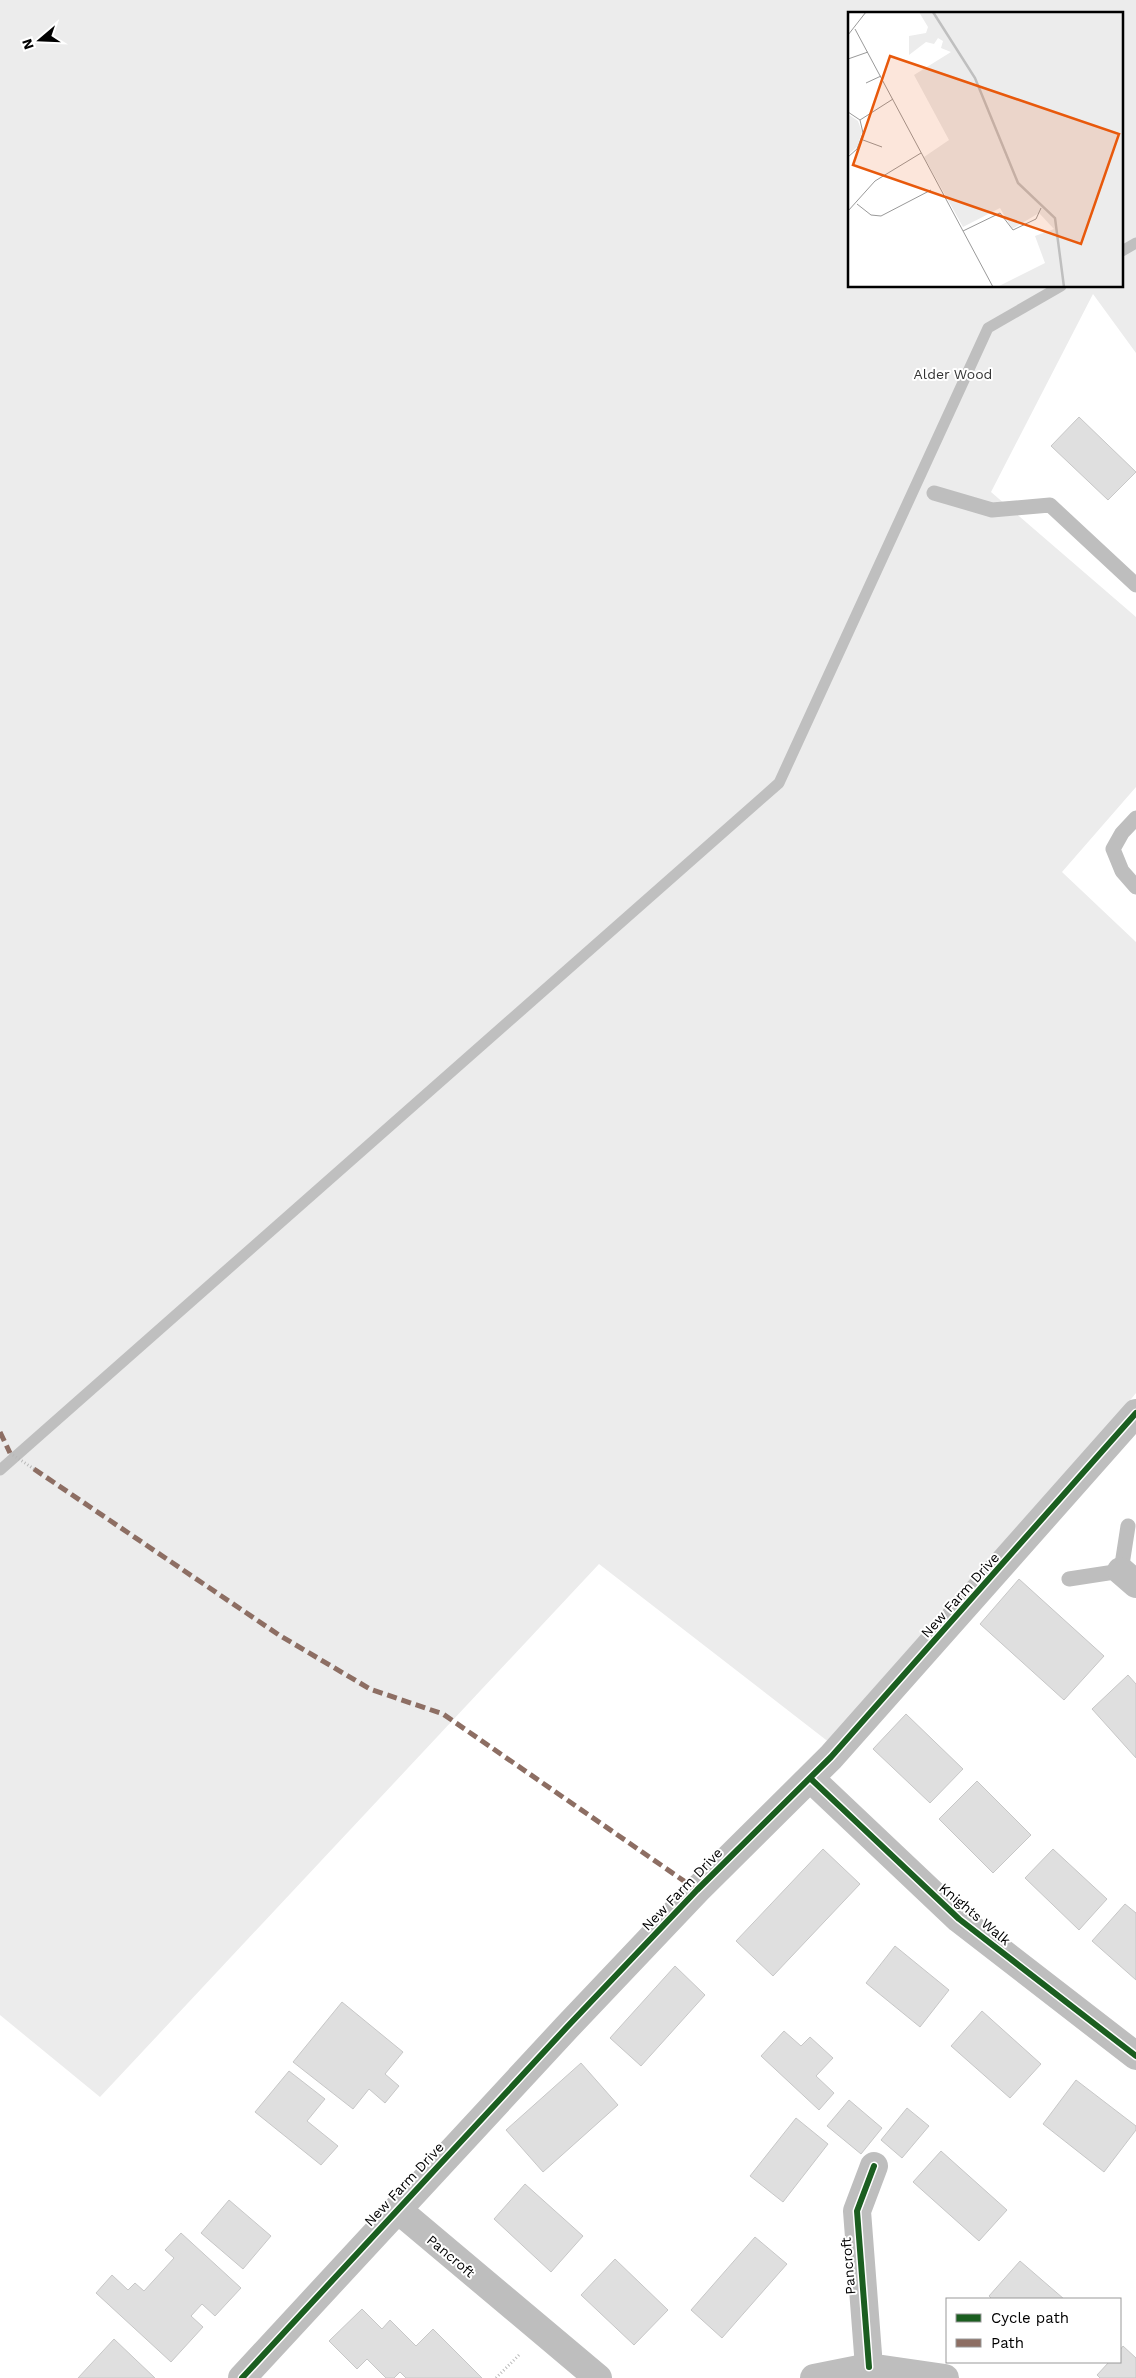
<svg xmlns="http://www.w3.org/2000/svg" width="1136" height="2378" viewBox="0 0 1136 2378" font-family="'Work Sans',sans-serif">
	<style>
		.green { fill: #ececec; fill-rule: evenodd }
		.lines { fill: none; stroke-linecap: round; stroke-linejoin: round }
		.stream { stroke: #bfbfbf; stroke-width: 11 }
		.building { fill: #dfdfdf; stroke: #c7c7c7 }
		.path { stroke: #b9b9b9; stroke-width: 3; stroke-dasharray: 1 2.5; stroke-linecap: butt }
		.lane { stroke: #bebebe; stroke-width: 15 }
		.street { stroke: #bebebe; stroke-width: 28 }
		.quiet { stroke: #8d6e63; stroke-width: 5; stroke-dasharray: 10 5; stroke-linecap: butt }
		.cycleway-casing { stroke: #fff; stroke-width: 9 }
		.cycleway { stroke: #1b5e20; stroke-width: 6 }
		.labels { text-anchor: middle; stroke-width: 4; stroke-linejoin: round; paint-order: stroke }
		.park-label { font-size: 14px; fill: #333; stroke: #fff }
		.street-label { font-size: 14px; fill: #000; stroke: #fff }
		.inset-river { fill: none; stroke: #bfbfbf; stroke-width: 2.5 }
		.inset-road { fill: none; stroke: #999; stroke-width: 1 }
		.view { fill: #e8590c; fill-opacity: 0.15; stroke: #e8590c; stroke-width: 2.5 }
		.inset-edge { fill: none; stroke: #000; stroke-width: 2.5 }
	</style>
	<rect width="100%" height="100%" fill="#fff"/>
	<path class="green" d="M 0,0 L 1136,0 L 1136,353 L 1093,294 L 991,492 L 1136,617 L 1136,787 L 1062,872 L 1136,942 L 1136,1393 L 1051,1499 L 830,1743 L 599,1564 L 100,2097 L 0,2015 ZM 850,14 L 1122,14 L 1122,286 L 850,286 Z"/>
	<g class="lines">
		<path class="stream" d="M 1122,251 L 1136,243
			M 0,1470 L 779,783 L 988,328 L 1061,286"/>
	</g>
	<path class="building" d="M 1079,417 L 1136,472 L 1108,500 L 1051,446 Z
		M 1019,1579 L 1104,1656 L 1064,1700 L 980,1624 Z
		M 1128,1675 L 1136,1684 L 1136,1758 L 1092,1709 Z
		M 906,1714 L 963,1769 L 930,1803 L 873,1749 Z
		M 977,1781 L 1031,1835 L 993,1873 L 939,1819 Z
		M 823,1849 L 860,1884 L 773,1976 L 736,1941 Z
		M 1053,1849 L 1107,1899 L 1079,1930 L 1025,1878 Z
		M 1125,1904 L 1136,1913 L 1136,1980 L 1092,1941 Z
		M 895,1946 L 949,1990 L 920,2027 L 866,1983 Z
		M 675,1966 L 705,1995 L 641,2066 L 610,2038 Z
		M 342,2002 L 403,2052 L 385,2074 L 399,2086 L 385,2103 L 369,2089 L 353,2109 L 293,2062 Z
		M 982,2011 L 1041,2064 L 1010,2098 L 951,2046 Z
		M 784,2031 L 801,2046 L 810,2037 L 833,2058 L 816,2076 L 834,2093 L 819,2110 L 761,2056 Z
		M 581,2063 L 618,2105 L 543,2172 L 506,2130 Z
		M 289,2071 L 325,2099 L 307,2121 L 338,2146 L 321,2165 L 255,2112 Z
		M 1076,2080 L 1136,2126 L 1136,2130 L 1104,2172 L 1043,2124 Z
		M 849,2100 L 882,2128 L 861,2154 L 827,2126 Z
		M 907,2108 L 929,2126 L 902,2158 L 881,2140 Z
		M 796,2118 L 828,2144 L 783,2202 L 750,2176 Z
		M 941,2151 L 1007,2210 L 979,2241 L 913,2182 Z
		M 525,2184 L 583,2236 L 551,2272 L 494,2219 Z
		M 229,2200 L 271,2236 L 243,2269 L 201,2233 Z
		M 181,2233 L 241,2288 L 215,2316 L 202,2304 L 191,2316 L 203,2327 L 171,2362 L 96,2293 L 112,2275 L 128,2290 L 135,2283 L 144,2291 L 174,2258 L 165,2250 Z
		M 755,2237 L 787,2264 L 722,2338 L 691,2310 Z
		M 615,2259 L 668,2310 L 634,2345 L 581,2295 Z
		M 1020,2261 L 1064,2299 L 992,2299 L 989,2296 Z
		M 362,2309 L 382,2329 L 390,2320 L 416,2346 L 433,2329 L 482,2378 L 406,2378 L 400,2372 L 394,2378 L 386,2378 L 367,2359 L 357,2369 L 329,2341 Z
		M 114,2339 L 155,2378 L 78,2378 Z
		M 1123,2346 L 1136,2358 L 1136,2378 L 1100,2378 L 1097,2375 L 1109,2362 L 1120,2362 L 1120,2350 Z"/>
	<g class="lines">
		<path class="path" d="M 10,1453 L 34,1469
			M 496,2378 L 520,2354"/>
		<path class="lane" d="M 934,493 L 992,510 L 1050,505 L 1136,585
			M 1136,818 L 1122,833 L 1113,849 L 1122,871 L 1136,887
			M 1069,1579 L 1121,1571 L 1128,1526"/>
		<path class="street" d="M 1121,1571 L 1136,1584
			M 810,1778 L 959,1919 L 1136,2056
			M 397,2209 L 598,2378
			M 869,2367 L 857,2211 L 874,2166
			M 242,2378 L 567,2027 L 697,1890 L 831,1757 L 1136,1413
			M 814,2378 L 869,2367 L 945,2378"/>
		<path class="quiet" d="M 0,1432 L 10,1453
			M 34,1469 L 279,1635 L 370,1689 L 443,1714 L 697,1890"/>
		<g class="cycleway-casing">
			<path id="cycleway" d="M 810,1778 L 959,1919 L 1136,2056
				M 869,2367 L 857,2211 L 874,2166
				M 242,2378 L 567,2027 L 697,1890 L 831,1757 L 1136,1413"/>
		</g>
		<use href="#cycleway" class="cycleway"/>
	</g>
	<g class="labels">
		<g class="park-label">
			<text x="953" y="379">Alder Wood</text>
		</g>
		<g class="street-label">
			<text transform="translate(960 1595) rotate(-48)" y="5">New Farm Drive</text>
			<text transform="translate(682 1889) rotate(-46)" y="5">New Farm Drive</text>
			<text transform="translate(975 1914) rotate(40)" y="5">Knights Walk</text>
			<text transform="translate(404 2184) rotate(-47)" y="5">New Farm Drive</text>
			<text transform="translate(451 2256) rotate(40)" y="5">Pancroft</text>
			<text transform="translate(848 2266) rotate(-95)" y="5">Pancroft</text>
		</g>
	</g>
	<g transform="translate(848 12)">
		<rect width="275" height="275" fill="#fff"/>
		<path d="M 71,0 L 275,0 L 275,275 L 149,275 L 197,251 L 187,224 L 206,217 L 191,201 L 164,217 L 152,196 L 115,215 L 76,145 L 101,128 L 66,63 L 103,40 L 93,36 L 95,29 L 90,26 L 86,32 L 78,30 L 61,43 L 61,24 L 78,21 L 80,15 ZM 0,102 L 10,109 L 14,120 L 9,135 L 1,142 Z" fill="#ececec"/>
		<path class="inset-river" d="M 85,0 L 127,66 L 170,171 L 207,206 L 216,275"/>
		<path class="inset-road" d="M 7,17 L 145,275M 0,23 L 18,0M 0,47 L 20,40M 18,71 L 33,64M 0,100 L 12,108 L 15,121 L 9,137 L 0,145M 12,108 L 45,87M 15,128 L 34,135M 9,192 L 23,203 L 33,204 L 83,178M 0,199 L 27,169 L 73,141M 115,219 L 152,201 L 165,218 L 188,207 L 193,196"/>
		<path class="view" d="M 42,44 L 271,122 L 233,232 L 5,153 Z"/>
		<rect width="275" height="275" class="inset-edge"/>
	</g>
	<rect x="946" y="2298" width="175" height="65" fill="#ffffff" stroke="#999999"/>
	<rect x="956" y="2314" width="25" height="8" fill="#1b5e20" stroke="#999999"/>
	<text x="991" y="2323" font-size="15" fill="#000000">Cycle path</text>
	<rect x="956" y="2339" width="25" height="8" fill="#8d6e63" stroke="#999999"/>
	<text x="991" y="2348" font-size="15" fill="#000000">Path</text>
	<g transform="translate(40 40) rotate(251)" stroke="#ffffff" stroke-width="4" paint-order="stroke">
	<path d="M0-4L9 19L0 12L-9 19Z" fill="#000000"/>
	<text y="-8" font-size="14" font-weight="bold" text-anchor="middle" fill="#000000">N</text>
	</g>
</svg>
